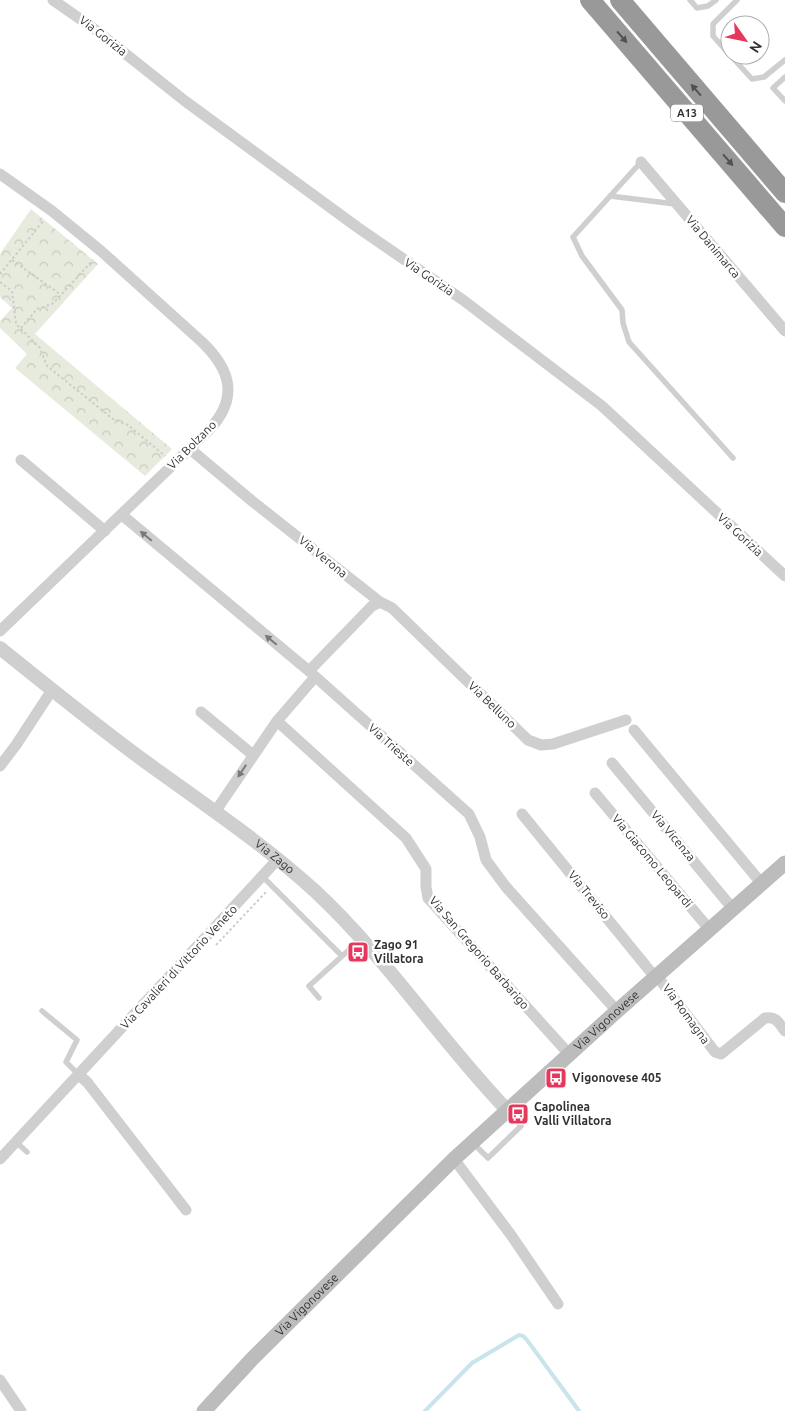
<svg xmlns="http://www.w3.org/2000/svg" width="785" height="1411" viewBox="0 0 785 1411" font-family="Ubuntu,sans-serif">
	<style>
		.park { fill: url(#park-crowns) }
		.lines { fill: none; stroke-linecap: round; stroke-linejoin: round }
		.stream { stroke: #cae4eb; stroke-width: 4 }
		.path { stroke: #ccc; stroke-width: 2; stroke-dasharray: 2.5 2.5; stroke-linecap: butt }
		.service { stroke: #cfcfcf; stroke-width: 5.5 }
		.minor { stroke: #cfcfcf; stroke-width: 11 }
		.tertiary { stroke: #cfcfcf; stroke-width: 14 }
		.secondary { stroke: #bcbcbc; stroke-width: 15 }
		.motorway { stroke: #999; stroke-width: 20 }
		.oneway { fill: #515151 }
		.oneway2 { fill: #797979 }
		.labels { text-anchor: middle; stroke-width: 5; stroke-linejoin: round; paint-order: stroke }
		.shield { fill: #fff; stroke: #707070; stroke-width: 1 }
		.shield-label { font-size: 11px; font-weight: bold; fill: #323232 }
		.street-label { font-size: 12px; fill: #323232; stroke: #fff }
		.poi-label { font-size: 12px; font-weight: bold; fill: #323232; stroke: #fff; text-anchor: start }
	</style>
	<defs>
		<pattern id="park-crowns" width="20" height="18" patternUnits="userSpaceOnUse" patternTransform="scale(1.25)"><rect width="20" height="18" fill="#e7ebdd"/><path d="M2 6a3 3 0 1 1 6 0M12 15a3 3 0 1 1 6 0" fill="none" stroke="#c7cabe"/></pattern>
	</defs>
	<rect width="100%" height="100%" fill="#fff"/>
	<path class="park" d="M 31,209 L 98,264 L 35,334 L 172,449 L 145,476 L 15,368 L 27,354 L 0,328 L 0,321 L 12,308 L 0,297 L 0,254 Z"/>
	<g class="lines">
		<path class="stream" d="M 425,1411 L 472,1363 L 519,1335 L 523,1336 L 527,1340 L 579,1411"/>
		<path class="path" d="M 12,260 L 61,295
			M 0,274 L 44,220
			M 0,282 L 12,291 L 16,324 L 40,348 L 47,366 L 113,419 L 128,425 L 165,456
			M 21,328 L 37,309 L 52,304 L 61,295 L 93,260
			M 216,945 L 266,892"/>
		<path class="service" d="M 690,0 L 697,8 L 708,6 L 716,0
			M 730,55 L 713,36 L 713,24 L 737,0
			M 730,55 L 752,79 L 764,77 L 785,60
			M 785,77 L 773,88 L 785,101
			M 641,162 L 573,237 L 582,256 L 622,310 L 623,323 L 629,342 L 733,458
			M 610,196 L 675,204
			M 263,877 L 342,956
			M 319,998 L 309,986 L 361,939
			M 42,1011 L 77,1040 L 66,1062 L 79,1075
			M 16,1142 L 27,1152
			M 472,1142 L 488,1158 L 521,1126 L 509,1112"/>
		<path class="minor" d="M 53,0 L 93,28 L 185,101 L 357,227 L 463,300 L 602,406 L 785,576
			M 641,162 L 785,331
			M 0,174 L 52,211 L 101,251 L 202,342 C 231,370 239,398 209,430 L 0,631
			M 190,449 L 252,501 L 380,602 L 372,606 L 309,671
			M 21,460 L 105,531
			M 122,515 L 309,671 L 469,814 L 480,837 L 486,860 L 506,887 L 617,1011
			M 380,602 L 392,608 L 528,740 L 541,745 L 553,744 L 626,720
			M 201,712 L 253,755
			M 277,721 L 406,838 L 426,869 L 426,887 L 428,898 L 569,1054
			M 634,730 L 762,884
			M 612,763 L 733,909
			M 0,766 L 16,745 L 52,690
			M 595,793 L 710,930
			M 215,812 L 277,721 L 315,677
			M 522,814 L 650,971 L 657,976 L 715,1052 L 721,1054 L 765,1018 C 776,1016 779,1023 785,1031
			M 79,1075 L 87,1082 L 186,1210
			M 0,1159 L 278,859
			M 454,1159 L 511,1235 L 558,1304
			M 0,1380 L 21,1411"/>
		<path class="tertiary" id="s1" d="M 0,648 C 47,686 94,724 143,760 C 201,802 261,842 315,891 C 386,957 440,1040 507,1110"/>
		<path class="secondary" id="s2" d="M 204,1411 L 252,1359 L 454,1159 L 617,1011 L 785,863"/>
		<path class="motorway" d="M 590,0 L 785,227
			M 620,0 L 785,193"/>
	</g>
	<defs><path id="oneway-solid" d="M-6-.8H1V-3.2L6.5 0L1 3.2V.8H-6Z" transform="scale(1.25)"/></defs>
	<g class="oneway">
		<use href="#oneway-solid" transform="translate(622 37) rotate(49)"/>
		<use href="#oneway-solid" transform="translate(696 90) rotate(-131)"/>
		<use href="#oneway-solid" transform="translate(728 160) rotate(49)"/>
	</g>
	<g class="oneway2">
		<use href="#oneway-solid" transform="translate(146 536) rotate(-140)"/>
		<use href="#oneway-solid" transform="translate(271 640) rotate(-140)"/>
		<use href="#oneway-solid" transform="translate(242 771) rotate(124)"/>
	</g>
	<defs>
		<g id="bus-square" transform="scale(1.125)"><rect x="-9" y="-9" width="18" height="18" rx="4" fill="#e6375d" stroke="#fff"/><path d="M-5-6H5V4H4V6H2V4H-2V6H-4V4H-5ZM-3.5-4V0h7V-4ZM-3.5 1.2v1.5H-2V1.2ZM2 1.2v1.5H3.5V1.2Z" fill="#fff"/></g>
	</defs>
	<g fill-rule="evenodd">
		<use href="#bus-square" x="358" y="952"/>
		<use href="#bus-square" x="556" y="1078"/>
		<use href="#bus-square" x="518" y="1114"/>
	</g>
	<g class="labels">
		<rect class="shield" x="671" y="104.5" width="32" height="17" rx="4"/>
		<g class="shield-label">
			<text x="687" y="117">A13</text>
		</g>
		<g class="street-label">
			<text transform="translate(103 36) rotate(38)" y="4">Via Gorizia</text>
			<text transform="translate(713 247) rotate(50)" y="4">Via Danimarca</text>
			<text transform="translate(429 277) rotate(34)" y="4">Via Gorizia</text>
			<text transform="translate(192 445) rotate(-45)" y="4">Via Bolzano</text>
			<text transform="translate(740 535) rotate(43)" y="4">Via Gorizia</text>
			<text transform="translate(323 557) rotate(39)" y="4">Via Verona</text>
			<text transform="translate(492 705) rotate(44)" y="4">Via Belluno</text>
			<text transform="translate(391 745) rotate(42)" y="4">Via Trieste</text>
			<text transform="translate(673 836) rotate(50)" y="4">Via Vicenza</text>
			<text dy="4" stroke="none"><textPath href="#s1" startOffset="345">Via Zago</textPath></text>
			<text transform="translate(652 861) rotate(50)" y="4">Via Giacomo Leopardi</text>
			<text transform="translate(589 895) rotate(51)" y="4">Via Treviso</text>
			<text transform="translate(479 953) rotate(49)" y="4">Via San Gregorio Barbarigo</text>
			<text transform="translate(179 967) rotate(-47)" y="4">Via Cavalieri di Vittorio Veneto</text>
			<text transform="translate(686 1014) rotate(54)" y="4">Via Romagna</text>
			<text dy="4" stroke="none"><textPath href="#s2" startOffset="561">Via Vigonovese</textPath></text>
			<text dy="4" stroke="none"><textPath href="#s2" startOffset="148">Via Vigonovese</textPath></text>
		</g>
		<g class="poi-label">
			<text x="374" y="949">Zago 91<tspan x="374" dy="14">Villatora</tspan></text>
			<text x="572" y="1082">Vigonovese 405</text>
			<text x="534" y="1111">Capolinea<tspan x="534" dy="14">Valli Villatora</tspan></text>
		</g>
	</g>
	<g transform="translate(745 40) rotate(123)"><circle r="24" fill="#ffffff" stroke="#adadad"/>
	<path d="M0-4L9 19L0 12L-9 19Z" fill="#e6375d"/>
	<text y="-8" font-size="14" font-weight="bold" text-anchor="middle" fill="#323232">N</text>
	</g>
</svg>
